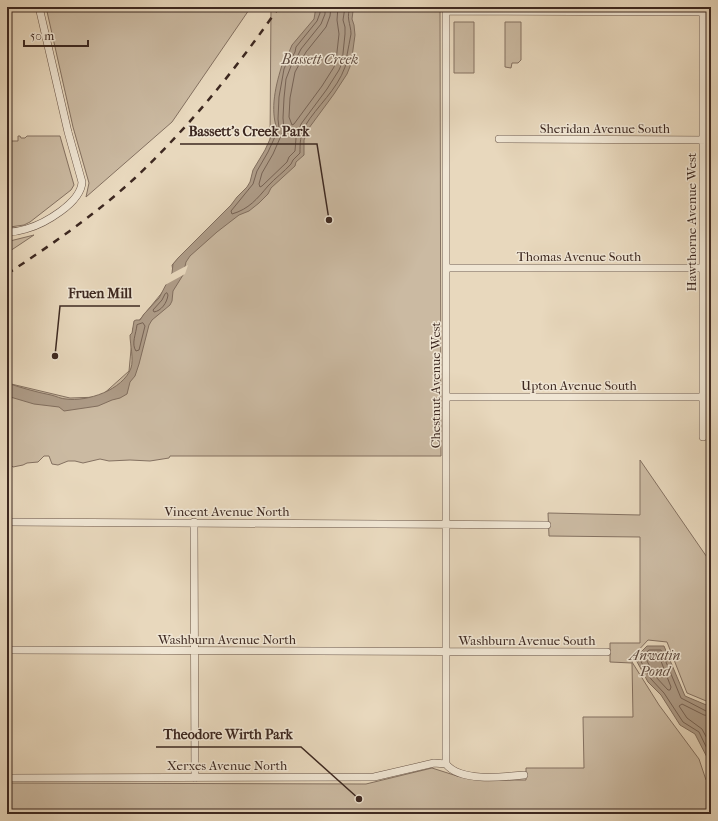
<svg xmlns="http://www.w3.org/2000/svg" width="718" height="821" viewBox="0 0 718 821" font-family="'IM FELL French Canon',serif">
	<style>
		.green { fill: #cbbaa2; stroke: #847161 }
		.water { fill: #ae9c88; stroke: #816e5e }
		.pier { fill: #e8d8bd }
		.lines { fill: none; stroke-linecap: round; stroke-linejoin: round }
		.shore { stroke: #766254; stroke-width: 1 }
		.street-casing { stroke: #685447; stroke-width: 8 }
		.street { stroke: #f0e6d4; stroke-width: 7 }
		.rail { stroke: #3d2820; stroke-width: 2.5; stroke-dasharray: 7 7; stroke-linecap: butt }
		.labels { text-anchor: middle; stroke-width: 3; stroke-linejoin: round; paint-order: stroke }
		.street-label { font-size: 13px; fill: #3d2820; stroke: #f0e6d4 }
		.water-label { font-size: 14px; font-style: italic; fill: #5f4b3f; stroke: #f0e6d4 }
		.leader { fill: none; stroke: #3d2820; stroke-width: 1.5 }
		.callout-dot { fill: #3d2820; stroke: #f0e6d4; stroke-width: 1.5 }
		.callout-label { font-size: 14px; text-anchor: middle; font-weight: bold; fill: #3d2820; stroke: #f0e6d4; stroke-width: 3; stroke-linejoin: round; paint-order: stroke }
	</style>
	<rect width="100%" height="100%" fill="#e8d8bd"/>
	<filter id="stains"><feTurbulence type="fractalNoise" baseFrequency=".005" numOctaves="4"/><feColorMatrix values="0 0 0 0 .2 0 0 0 0 .09 0 0 0 0 .02 0 0 0 .5 -.17"/></filter>
	<radialGradient id="worn" r=".72"><stop offset=".6" stop-color="#630" stop-opacity="0"/><stop offset="1" stop-color="#630" stop-opacity=".3"/></radialGradient>
	<path class="green" d="M 46,7 L 251,7 L 172,122 L 86,197 L 89,183 L 73,127 Z
		M 271,7 L 440,7 L 441,456 L 170,456 L 169,458 L 150,461 L 130,460 L 109,461 L 100,459 L 83,463 L 75,461 L 68,461 L 58,465 L 52,464 L 49,456 L 44,456 L 38,462 L 27,463 L 23,465 L 13,467 L 7,462 L 7,383 L 70,398 L 100,397 L 129,371 L 133,328 L 174,278 L 172,265 L 254,182 L 270,144 Z
		M 454,22 L 474,22 L 474,73 L 454,73 Z
		M 505,22 L 521,22 L 521,60 L 518,63 L 512,63 L 511,68 L 505,67 Z
		M 18,136 L 20,136 L 21,138 L 25,138 L 27,136 L 60,136 L 74,185 L 71,190 L 30,222 L 24,225 L 10,227 L 11,141 L 18,141 Z
		M 34,235 L 10,251 L 10,241 Z
		M 640,460 L 711,563 L 711,703 L 687,693 L 667,642 L 648,640 L 634,655 L 632,662 L 659,705 L 699,759 L 706,780 L 711,780 L 711,814 L 7,814 L 7,783 L 366,784 L 432,768 L 457,776 L 489,780 L 526,780 L 526,768 L 584,768 L 583,717 L 633,717 L 632,663 L 610,662 L 610,643 L 640,643 L 640,537 L 549,536 L 548,513 L 640,515 Z"/>
	<path class="water" d="M 316,7 L 359,7 L 353,11 L 352,19 L 354,25 L 355,35 L 351,64 L 347,74 L 334,94 L 309,128 L 304,140 L 304,155 L 296,162 L 295,166 L 271,188 L 268,194 L 259,203 L 249,211 L 239,215 L 217,232 L 190,256 L 186,262 L 183,275 L 173,291 L 172,301 L 170,305 L 152,320 L 149,325 L 139,364 L 135,376 L 130,382 L 127,394 L 120,398 L 112,400 L 98,406 L 64,411 L 59,407 L 34,404 L 7,396 L 7,383 C 22,388 36,392 51,395 C 56,396 61,399 66,399 C 87,402 123,390 131,368 C 134,359 130,345 130,335 L 132,333 L 134,321 L 136,320 L 140,320 L 144,314 L 159,298 L 172,273 L 173,264 L 178,258 L 231,205 L 237,197 L 247,187 L 250,182 L 253,170 L 265,150 L 276,126 C 270,105 277,80 284,59 L 287,57 L 292,45 L 314,19 Z
		M 647,646 L 664,646 L 685,696 L 711,707 L 711,765 L 695,734 L 680,725 L 661,695 L 648,682 L 635,658 Z"/>
	<path class="pier" d="M 188,265 L 185,274 L 165,285 L 169,275 Z"/>
	<g class="lines">
		<path class="shore" d="M 320,7 L 320,13 L 317,21 L 296,47 L 295,52 L 291,59 L 287,62 L 284,69 L 279,97 L 278,119 L 279,128 L 268,152 L 257,171 L 253,184 L 231,211 L 232,214 C 249,209 257,199 268,186 C 275,178 284,172 291,164 L 293,160 L 300,153 C 300,144 300,135 305,126 C 317,106 337,90 345,67 C 347,63 347,60 347,55 C 348,48 350,41 351,34 C 351,24 345,16 351,7
			M 325,7 L 325,14 L 321,24 L 301,49 L 295,61 L 291,66 L 286,79 L 284,98 L 283,118 L 284,129 L 273,154 L 262,173 L 259,184 L 260,187 L 262,186 L 287,162 L 289,157 L 295,151 L 296,138 L 301,124 L 327,89 L 339,70 L 342,63 L 345,34 L 345,27 L 343,20 L 345,7
			M 331,7 L 330,16 L 326,27 L 306,52 L 295,72 L 290,98 L 289,117 L 292,125 L 294,124 L 322,86 L 334,67 L 336,61 L 339,34 L 337,20 L 338,7
			M 167,293 L 168,295 C 167,303 161,311 154,312 L 153,310 L 162,300 L 165,294 Z
			M 143,323 L 145,326 L 139,350 L 136,351 C 131,344 136,334 137,325 Z
			M 651,655 L 659,656 L 671,687 L 670,690 L 668,690 L 655,676 L 647,661 L 647,659 Z
			M 711,711 L 706,711 L 681,698 L 661,650 L 649,650 L 640,658 L 640,660 L 651,679 L 664,693 L 683,722 L 699,732 L 711,757
			M 711,716 L 704,715 L 682,704 L 679,706 L 687,718 L 702,729 L 711,746"/>
		<g class="street-casing">
			<path id="street" d="M 446,7 L 446,764
				M 703,7 L 703,437
				M 446,11 L 711,12
				M 499,139 L 711,140
				M 7,232 C 13,232 20,231 26,229 C 44,224 81,203 82,182 L 68,132 L 39,7
				M 447,268 L 711,268
				M 447,397 L 711,397
				M 7,522 L 547,525
				M 194,522 L 195,778
				M 7,650 L 607,652
				M 446,764 C 460,782 503,777 524,775
				M 7,778 L 374,777 L 434,763 L 446,764"/>
		</g>
		<use href="#street" class="street"/>
		<path class="rail" d="M 7,274 C 51,245 96,214 135,178 C 190,126 236,69 279,7"/>
	</g>
	<g class="labels">
		<g class="street-label">
			<text x="605" y="133">Sheridan Avenue South</text>
			<text transform="translate(691 222) rotate(-90)" y="5">Hawthorne Avenue West</text>
			<text x="579" y="261">Thomas Avenue South</text>
			<text transform="translate(435 385) rotate(-90)" y="5">Chestnut Avenue West</text>
			<text x="579" y="390">Upton Avenue South</text>
			<text x="227" y="516">Vincent Avenue North</text>
			<text x="227" y="644">Washburn Avenue North</text>
			<text x="527" y="645">Washburn Avenue South</text>
			<text x="227" y="770">Xerxes Avenue North</text>
		</g>
		<g class="water-label">
			<text x="320" y="64">Bassett Creek</text>
			<text x="655" y="660">Anwatin<tspan x="655" dy="16">Pond</tspan></text>
		</g>
	</g>
	<path class="leader" d="M329 220L317 144H180M55 356L60 306H140M359 799L301 747H156"/>
	<g class="callout-dot">
		<circle cx="329" cy="220" r="4"/>
		<circle cx="55" cy="356" r="4"/>
		<circle cx="359" cy="799" r="4"/>
	</g>
	<g class="callout-label">
		<text x="249" y="136">Bassett's Creek Park</text>
		<text x="100" y="298">Fruen Mill</text>
		<text x="228" y="739">Theodore Wirth Park</text>
	</g>
	<rect width="718" height="821" fill="none" stroke="#e8d8bd" stroke-width="24"/>
	<rect x="8" y="8" width="702" height="805" fill="none" stroke="#3d2820" stroke-width="2"/>
	<rect x="12" y="12" width="694" height="797" fill="none" stroke="#3d2820"/>
	<path d="M24 40v6h64v-6" fill="none" stroke="#3d2820" stroke-width="2"/>
	<text x="30" y="40" font-size="12" fill="#3d2820" stroke="#f0e6d4" stroke-width="3" paint-order="stroke">50 m</text>
	<rect width="100%" height="100%" filter="url(#stains)"/>
	<rect width="100%" height="100%" fill="url(#worn)"/>
</svg>
